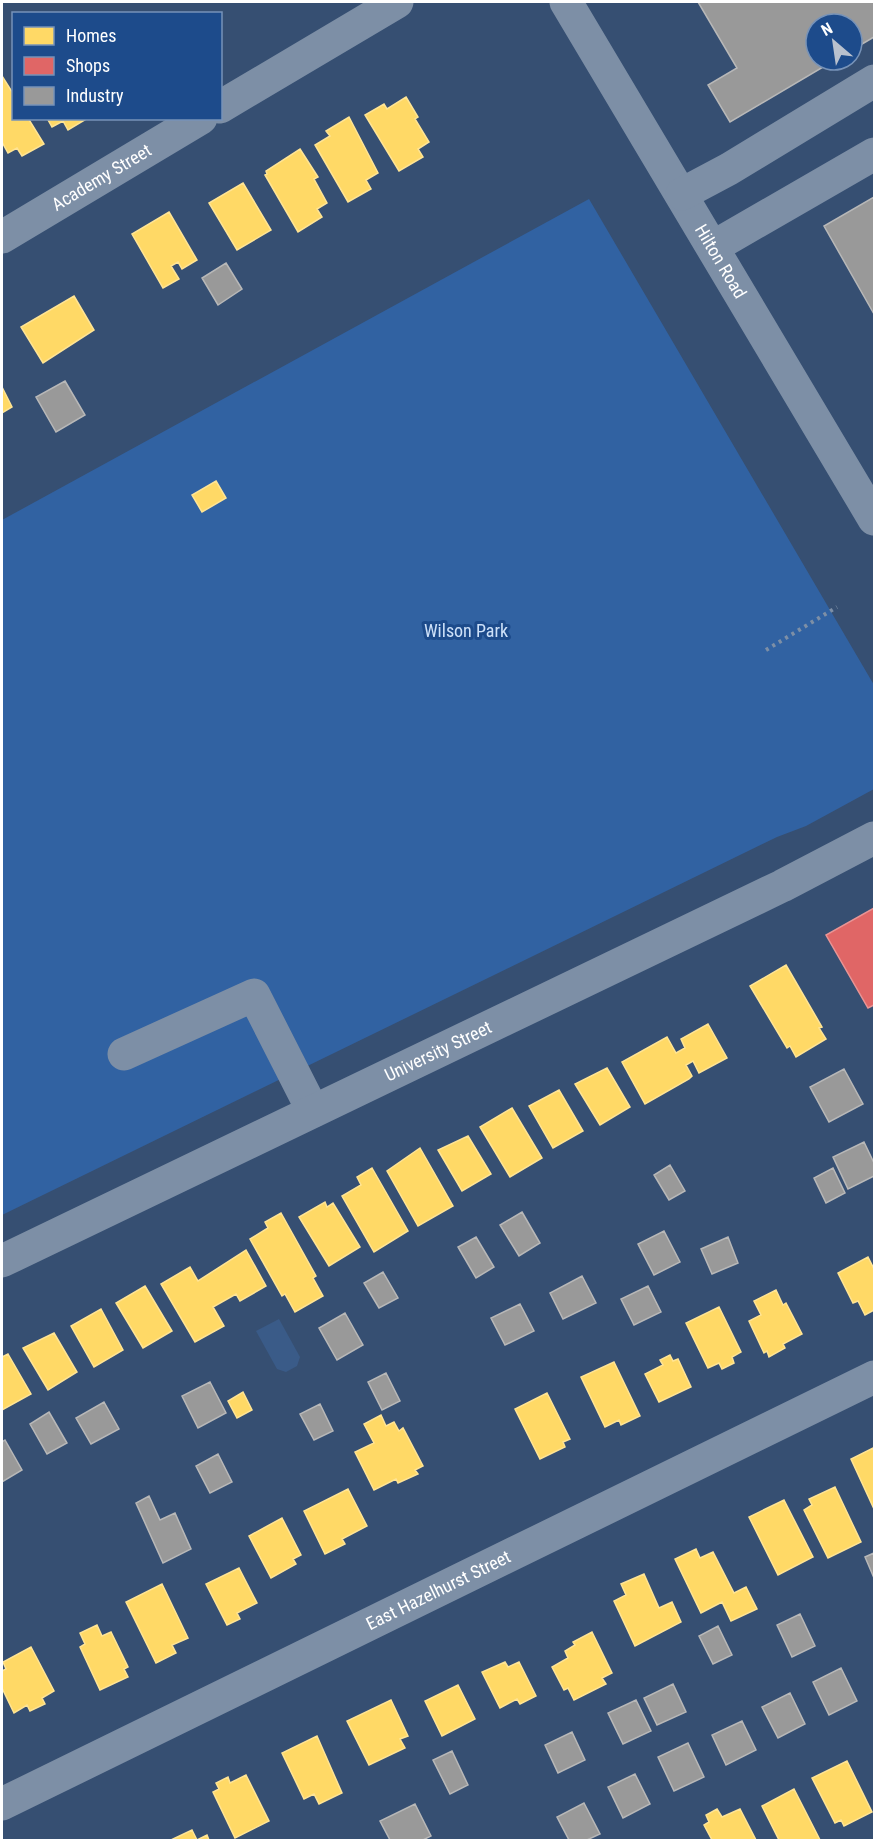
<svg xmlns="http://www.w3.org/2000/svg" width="876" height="1842" viewBox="0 0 876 1842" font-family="'Roboto Condensed',sans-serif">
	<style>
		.green { fill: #3162a2 }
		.water { fill: #3a5b88 }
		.homes { fill: #ffd966; stroke: #ffe494; stroke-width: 1.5 }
		.shops { fill: #e06666; stroke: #e99494; stroke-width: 1.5 }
		.industry { fill: #999; stroke: #b8b8b8; stroke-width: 1.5 }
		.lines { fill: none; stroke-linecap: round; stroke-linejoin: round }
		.path { stroke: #7d8fa6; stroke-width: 4; stroke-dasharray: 3 4.5; stroke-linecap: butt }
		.minor { stroke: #7d8fa6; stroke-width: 33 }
		.labels { text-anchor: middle; stroke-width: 6; stroke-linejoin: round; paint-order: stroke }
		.street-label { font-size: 18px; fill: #fff; stroke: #1d4b8b }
		.park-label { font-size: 18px; fill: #cee1f9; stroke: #1d4b8b }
	</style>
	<rect width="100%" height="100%" fill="#364f72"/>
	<path class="green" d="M 589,199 L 874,685 L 874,789 L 806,826 L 777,837 L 2,1215 L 2,520 Z"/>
	<path class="water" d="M 279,1319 L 300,1357 L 297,1366 L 286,1372 L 277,1369 L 256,1331 Z"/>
	<path class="homes" d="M 2,76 L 14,95 L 14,118 L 28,118 L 44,144 L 22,156 L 17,148 L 8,153 L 2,142 Z
		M 406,97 L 418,117 L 415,119 L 429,142 L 418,149 L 423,157 L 399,171 L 365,115 L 384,104 L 387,109 Z
		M 349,117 L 378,173 L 366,180 L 371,189 L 348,202 L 315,145 L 330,136 L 326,131 Z
		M 47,118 L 88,118 L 68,130 L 63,121 L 52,127 Z
		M 300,149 L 318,177 L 314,179 L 327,203 L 317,209 L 322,217 L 298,232 L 265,175 L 267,174 L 266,171 Z
		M 243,183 L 271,230 L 237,250 L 209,203 Z
		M 169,212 L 197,260 L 182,269 L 178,262 L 171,266 L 179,279 L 163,288 L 132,234 Z
		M 74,296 L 94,330 L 43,363 L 21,327 Z
		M 2,387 L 12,407 L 2,413 Z
		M 216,481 L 226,498 L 202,512 L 192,495 Z
		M 786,965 L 822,1027 L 819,1028 L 826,1039 L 796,1057 L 790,1046 L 787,1048 L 750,986 Z
		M 708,1024 L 727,1058 L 699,1073 L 693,1061 L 686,1065 L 692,1076 L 689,1079 L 645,1104 L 622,1062 L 667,1037 L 676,1053 L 685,1048 L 681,1039 Z
		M 607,1068 L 630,1107 L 600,1125 L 575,1084 Z
		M 559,1090 L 583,1131 L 553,1148 L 529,1106 Z
		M 512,1108 L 542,1158 L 510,1177 L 480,1127 Z
		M 468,1136 L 491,1174 L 462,1191 L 438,1150 Z
		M 420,1148 L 453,1206 L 418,1226 L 387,1171 Z
		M 372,1168 L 408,1231 L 374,1252 L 342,1196 L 361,1185 L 357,1177 Z
		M 325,1202 L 327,1207 L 333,1203 L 360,1247 L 329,1266 L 299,1217 Z
		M 281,1213 L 316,1276 L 313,1278 L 323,1296 L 295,1312 L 285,1294 L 282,1296 L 250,1239 L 268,1228 L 265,1222 Z
		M 246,1250 L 266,1286 L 240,1301 L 236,1294 L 213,1307 L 224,1326 L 195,1342 L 161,1284 L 190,1267 L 198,1281 Z
		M 868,1257 L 874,1269 L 874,1310 L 865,1315 L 858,1301 L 853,1303 L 838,1273 Z
		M 145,1286 L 172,1331 L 143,1348 L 116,1303 Z
		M 776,1290 L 783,1305 L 786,1303 L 802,1334 L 783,1344 L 785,1348 L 769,1357 L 767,1351 L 764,1353 L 749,1321 L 761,1315 L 754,1301 Z
		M 719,1307 L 741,1352 L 732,1357 L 734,1363 L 722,1369 L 719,1363 L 708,1368 L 686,1323 Z
		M 101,1309 L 123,1350 L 94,1367 L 71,1326 Z
		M 54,1333 L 77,1372 L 48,1390 L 23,1348 Z
		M 8,1354 L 31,1394 L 2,1410 L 2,1357 Z
		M 670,1355 L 673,1361 L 678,1359 L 691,1387 L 659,1402 L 645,1374 L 663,1365 L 660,1360 Z
		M 614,1362 L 640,1416 L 621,1425 L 619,1420 L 605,1427 L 581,1377 Z
		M 243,1392 L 252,1410 L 237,1418 L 228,1401 Z
		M 547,1393 L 570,1439 L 563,1442 L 565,1447 L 540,1459 L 515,1409 Z
		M 381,1415 L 386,1426 L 394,1422 L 399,1431 L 403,1428 L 423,1466 L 415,1470 L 418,1474 L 398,1483 L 396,1479 L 374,1490 L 355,1452 L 374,1443 L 364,1424 Z
		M 873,1448 L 874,1451 L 874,1509 L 851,1459 Z
		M 835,1487 L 861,1542 L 828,1558 L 804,1510 L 812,1505 L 809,1499 Z
		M 348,1489 L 367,1526 L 342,1539 L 345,1544 L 325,1554 L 304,1511 Z
		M 784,1500 L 813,1557 L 778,1575 L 749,1517 Z
		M 282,1518 L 301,1555 L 293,1559 L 296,1564 L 271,1578 L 249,1536 Z
		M 696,1549 L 700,1558 L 713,1552 L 734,1593 L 746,1587 L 757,1609 L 731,1621 L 722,1602 L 701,1613 L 675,1559 Z
		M 239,1568 L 257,1603 L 237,1613 L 240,1619 L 227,1625 L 206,1584 Z
		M 644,1574 L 659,1608 L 672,1602 L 681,1622 L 635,1646 L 614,1601 L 626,1595 L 621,1584 Z
		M 162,1584 L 188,1638 L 172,1645 L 176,1653 L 156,1663 L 126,1602 Z
		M 97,1625 L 102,1636 L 111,1632 L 128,1667 L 124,1669 L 128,1677 L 100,1690 L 80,1647 L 85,1644 L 80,1633 Z
		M 592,1632 L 612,1673 L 602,1678 L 606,1684 L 574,1700 L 568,1688 L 564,1690 L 552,1667 L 568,1658 L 565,1651 L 575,1645 L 573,1642 Z
		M 31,1647 L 54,1691 L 42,1698 L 45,1704 L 30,1711 L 27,1705 L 14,1713 L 2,1688 L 2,1671 L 6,1669 L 3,1662 Z
		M 505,1662 L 508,1667 L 519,1662 L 536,1696 L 520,1704 L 517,1699 L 500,1708 L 482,1672 Z
		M 458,1685 L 475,1719 L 442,1736 L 425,1701 Z
		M 391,1700 L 408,1736 L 400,1739 L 405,1748 L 369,1765 L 347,1721 Z
		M 317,1736 L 342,1793 L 319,1804 L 314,1794 L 304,1799 L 282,1753 Z
		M 847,1761 L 872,1812 L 844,1826 L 841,1820 L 835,1823 L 812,1778 Z
		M 246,1775 L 269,1821 L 235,1838 L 213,1792 L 219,1789 L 216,1783 L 228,1777 L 230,1783 Z
		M 794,1789 L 820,1840 L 779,1840 L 762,1806 Z
		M 717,1809 L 722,1817 L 740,1809 L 756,1840 L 712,1840 L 704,1825 L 709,1822 L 706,1815 Z
		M 192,1830 L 197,1840 L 207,1835 L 209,1840 L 171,1840 Z"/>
	<path class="shops" d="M 874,908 L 874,1005 L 868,1008 L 826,935 Z"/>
	<path class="industry" d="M 698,2 L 874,2 L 874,37 L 852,50 L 852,24 L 816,24 L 816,60 L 835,60 L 730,122 L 708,85 L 737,68 Z
		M 874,197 L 874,314 L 824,226 Z
		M 226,263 L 242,289 L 218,305 L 202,278 Z
		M 65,381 L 85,415 L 56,432 L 36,397 Z
		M 844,1069 L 863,1104 L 829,1122 L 810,1087 Z
		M 864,1142 L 874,1163 L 874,1176 L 848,1189 L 833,1157 Z
		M 670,1165 L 685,1191 L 669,1200 L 654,1175 Z
		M 833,1168 L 845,1193 L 826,1203 L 814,1178 Z
		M 522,1212 L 540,1243 L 519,1256 L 500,1225 Z
		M 664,1231 L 680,1262 L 654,1275 L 638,1244 Z
		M 476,1237 L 494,1267 L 476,1278 L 458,1247 Z
		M 728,1237 L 738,1263 L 712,1274 L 701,1249 Z
		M 383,1272 L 398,1298 L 379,1308 L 364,1283 Z
		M 582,1276 L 596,1303 L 563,1319 L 550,1293 Z
		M 648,1286 L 661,1312 L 634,1325 L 621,1299 Z
		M 520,1304 L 534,1331 L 505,1345 L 491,1318 Z
		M 345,1313 L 363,1345 L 337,1360 L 319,1328 Z
		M 386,1373 L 400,1401 L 382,1410 L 368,1382 Z
		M 210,1382 L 226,1413 L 198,1428 L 182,1396 Z
		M 104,1402 L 119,1429 L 91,1444 L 76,1418 Z
		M 320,1404 L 333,1431 L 314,1440 L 300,1414 Z
		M 49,1412 L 67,1443 L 47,1454 L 30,1424 Z
		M 5,1440 L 22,1470 L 2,1482 L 2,1442 Z
		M 218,1454 L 232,1482 L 210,1493 L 196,1466 Z
		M 149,1496 L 160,1520 L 175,1513 L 191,1549 L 163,1563 L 136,1503 Z
		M 874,1553 L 874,1578 L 865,1557 Z
		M 800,1614 L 815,1646 L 792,1657 L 777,1625 Z
		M 718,1626 L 732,1655 L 713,1664 L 699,1636 Z
		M 841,1668 L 857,1701 L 829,1715 L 813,1682 Z
		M 673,1684 L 686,1712 L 657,1725 L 644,1698 Z
		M 790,1693 L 805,1724 L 778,1738 L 762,1707 Z
		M 636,1700 L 651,1731 L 623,1744 L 608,1713 Z
		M 742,1721 L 756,1750 L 726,1765 L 712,1735 Z
		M 572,1732 L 585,1760 L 558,1773 L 545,1745 Z
		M 688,1743 L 704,1777 L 674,1791 L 658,1757 Z
		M 452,1751 L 468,1785 L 450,1794 L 433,1760 Z
		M 635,1774 L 650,1804 L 623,1818 L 608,1787 Z
		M 584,1803 L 600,1834 L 587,1840 L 569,1840 L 557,1817 Z
		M 415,1804 L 431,1836 L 423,1840 L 390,1840 L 380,1821 Z"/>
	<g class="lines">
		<path class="path" d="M 766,650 L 837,607"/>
		<g class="minor">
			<path id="s1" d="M 566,2 L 874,519"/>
			<path d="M 220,107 L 397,2"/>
			<path d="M 682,194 L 729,169 L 874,81"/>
			<path id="s2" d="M 2,237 L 201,118"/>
			<path d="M 713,247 L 874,154"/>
			<path d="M 124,1054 L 254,995 L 313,1111"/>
			<path id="s3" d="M 2,1261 L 782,886 L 874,838"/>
			<path id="s4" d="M 2,1804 L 874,1377"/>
		</g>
	</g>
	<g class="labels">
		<g class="street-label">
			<text dy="6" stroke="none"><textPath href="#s2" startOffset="116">Academy Street</textPath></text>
			<text dy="6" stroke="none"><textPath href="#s1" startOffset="302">Hilton Road</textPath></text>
			<text dy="6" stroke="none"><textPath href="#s3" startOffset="484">University Street</textPath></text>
			<text dy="6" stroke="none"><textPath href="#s4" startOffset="486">East Hazelhurst Street</textPath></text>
		</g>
		<g class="park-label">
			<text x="466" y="637">Wilson Park</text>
		</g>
	</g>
	<rect width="876" height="1842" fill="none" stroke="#ffffff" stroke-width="6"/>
	<rect x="12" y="12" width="210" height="108" fill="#1d4b8b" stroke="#7793b9" stroke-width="1.5"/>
	<rect x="24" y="27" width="30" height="18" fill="#ffd966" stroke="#7793b9" stroke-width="1.5"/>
	<text x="66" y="42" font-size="18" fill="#ffffff">Homes</text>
	<rect x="24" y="57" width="30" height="18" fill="#e06666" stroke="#7793b9" stroke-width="1.5"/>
	<text x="66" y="72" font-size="18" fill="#ffffff">Shops</text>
	<rect x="24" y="87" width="30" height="18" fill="#999999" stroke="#7793b9" stroke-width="1.5"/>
	<text x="66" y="102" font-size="18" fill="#ffffff">Industry</text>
	<g transform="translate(834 42) rotate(331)"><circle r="28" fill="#1d4b8b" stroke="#7793b9" stroke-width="1.5"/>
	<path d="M0-4.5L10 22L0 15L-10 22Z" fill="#b9c1ce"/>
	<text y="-9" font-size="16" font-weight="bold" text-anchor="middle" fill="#ffffff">N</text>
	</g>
</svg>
